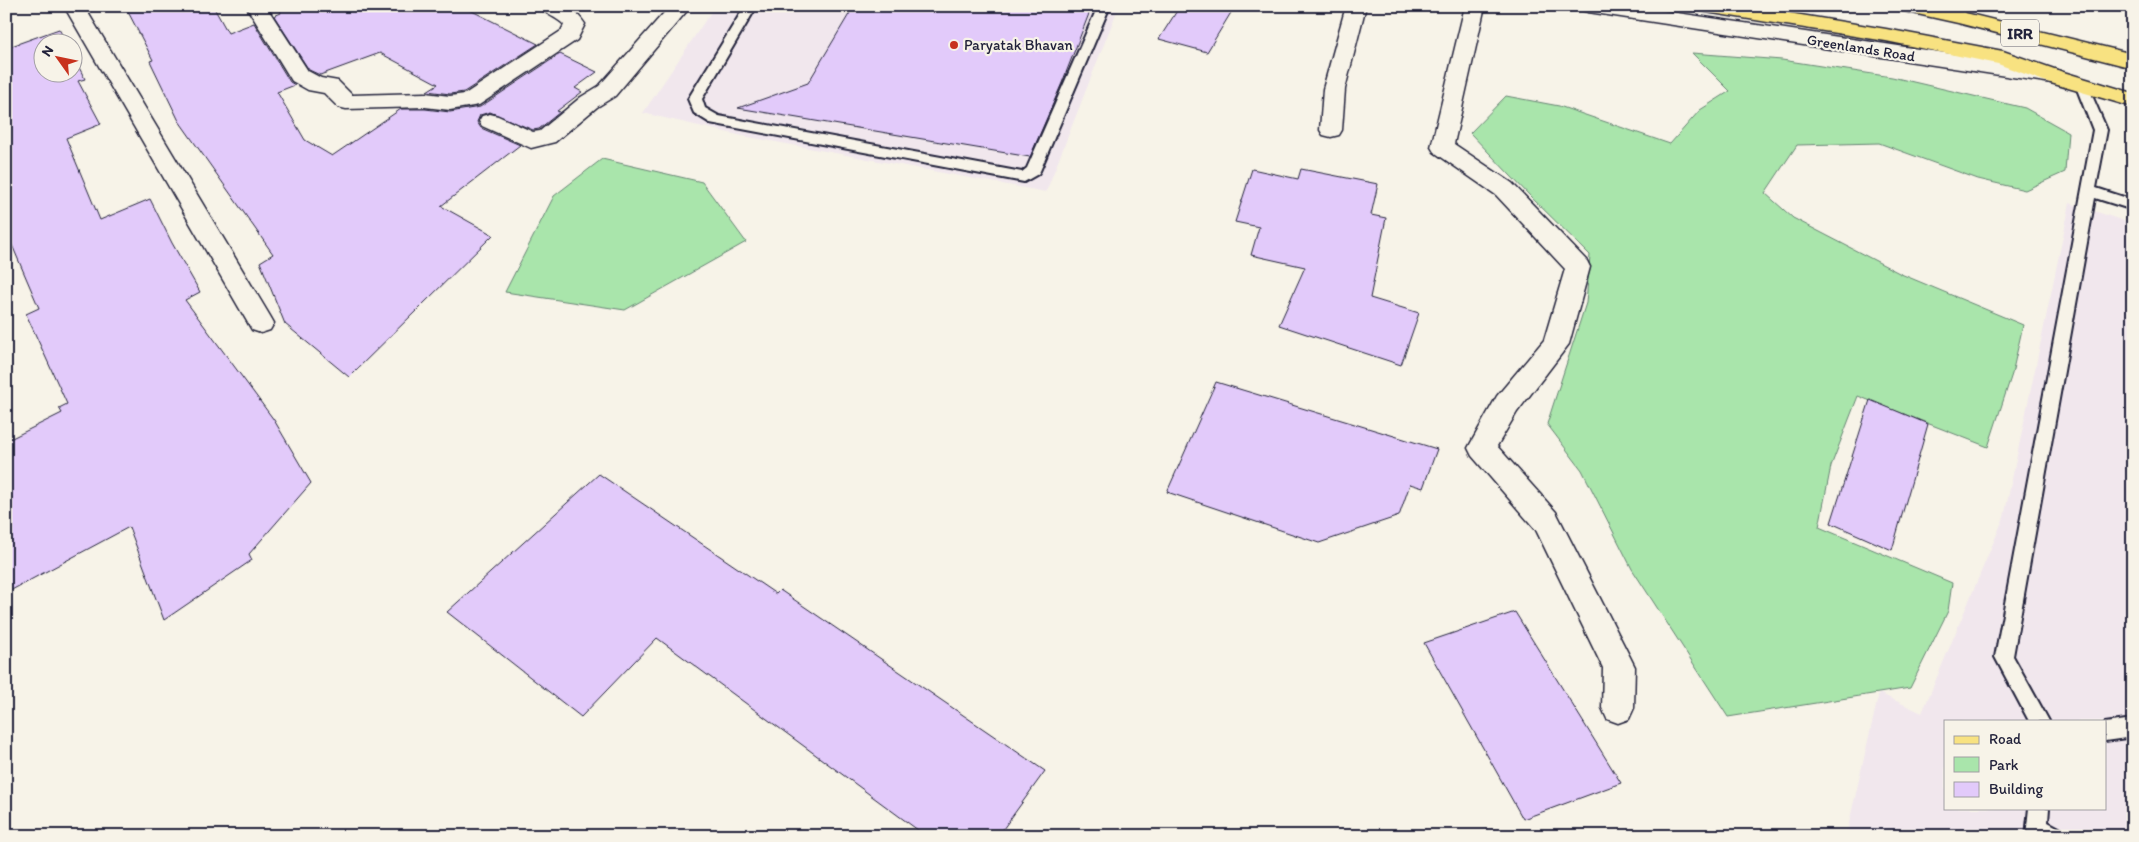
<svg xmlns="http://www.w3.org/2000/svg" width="2139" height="842" viewBox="0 0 2139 842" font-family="Itim,sans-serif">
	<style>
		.built { fill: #f1e7ed; fill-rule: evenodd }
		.green { fill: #a9e5ab; stroke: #668473 }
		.building { fill: #e2cafa; stroke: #22223b }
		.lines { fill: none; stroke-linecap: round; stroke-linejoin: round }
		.service-casing { stroke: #22223b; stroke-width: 4 }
		.minor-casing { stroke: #22223b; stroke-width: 3 }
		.tertiary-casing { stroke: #22223b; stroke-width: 3 }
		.primary-casing { stroke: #22223b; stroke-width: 3 }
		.service { fill: #f7f3e8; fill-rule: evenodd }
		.minor { fill: #f7f3e8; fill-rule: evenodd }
		.tertiary { fill: #f7f3e8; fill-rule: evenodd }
		.primary { fill: #f8e281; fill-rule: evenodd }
		.rail { stroke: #22223b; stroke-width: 3; stroke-dasharray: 6 3; stroke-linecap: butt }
		.poi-dot { fill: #c8321e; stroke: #f7f3e8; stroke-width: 2 }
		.labels { text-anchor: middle; stroke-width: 4.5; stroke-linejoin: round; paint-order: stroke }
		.far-poi-label { font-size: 15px; fill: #22223b; stroke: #f7f3e8; text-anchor: start }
		.far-street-label { font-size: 15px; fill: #22223b; stroke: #f7f3e8 }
		.shield { fill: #f7f3e8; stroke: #62616f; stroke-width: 1 }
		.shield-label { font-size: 16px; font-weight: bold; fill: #22223b }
	</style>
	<rect width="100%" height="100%" fill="#f7f3e8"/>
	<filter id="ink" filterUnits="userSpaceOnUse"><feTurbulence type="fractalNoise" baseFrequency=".02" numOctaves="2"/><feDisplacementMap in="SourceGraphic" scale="10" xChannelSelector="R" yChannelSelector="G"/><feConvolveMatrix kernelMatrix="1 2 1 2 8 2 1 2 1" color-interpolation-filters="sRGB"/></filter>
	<g filter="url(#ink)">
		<path class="built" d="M 715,6 L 1119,6 L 1046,192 L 738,135 L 643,113 Z
			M 2070,203 L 2133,224 L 2133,836 L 1846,836 L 1879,693 L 1922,713 L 2004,517 ZM 1945,721 L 2105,721 L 2105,808 L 1945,808 Z"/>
		<path class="green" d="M 1692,53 L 1782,60 L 1892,77 L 2025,108 L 2068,132 L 2065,172 L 2025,190 L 1978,179 L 1879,143 L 1797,145 L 1765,193 L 1793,218 L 1901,274 L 2023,325 L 2012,374 L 1988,447 L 1858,396 L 1831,466 L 1819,527 L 1952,583 L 1948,611 L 1910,688 L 1728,717 L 1632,569 L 1582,470 L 1547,424 L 1586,303 L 1590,255 L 1530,196 L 1470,133 L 1506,96 L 1559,106 L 1670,144 L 1700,110 L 1730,91 Z
			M 602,159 L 702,182 L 746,242 L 625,310 L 505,292 L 554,196 Z"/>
		<path class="building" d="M 125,6 L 213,6 L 228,33 L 254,23 L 290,82 L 295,85 L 277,92 L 305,140 L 332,156 L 401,109 L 425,109 L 450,112 L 480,107 L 560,54 L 597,72 L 575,88 L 582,92 L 557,111 L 560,112 L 539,129 L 533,130 L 490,112 L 480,115 L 477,122 L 481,128 L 520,145 L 441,206 L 493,235 L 349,377 L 285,324 L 260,262 L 273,254 L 179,121 L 150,61 L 153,60 Z
			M 279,6 L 462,6 L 538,44 L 464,92 L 450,94 L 427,91 L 438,84 L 380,53 L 320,75 L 309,70 L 274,16 L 281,13 Z
			M 854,6 L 1092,6 L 1062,83 L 1030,157 L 738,108 L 808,83 Z
			M 1180,6 L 1235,6 L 1207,52 L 1159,39 Z
			M 59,29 L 66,42 L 42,42 L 42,72 L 72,72 L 72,54 L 85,79 L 78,81 L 101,124 L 66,138 L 100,220 L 150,199 L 172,243 L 200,292 L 185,300 L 274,420 L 311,483 L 249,554 L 252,560 L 164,620 L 129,527 L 6,593 L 6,441 L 62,413 L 59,408 L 67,404 L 26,314 L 39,308 L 6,231 L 6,48 Z
			M 1252,169 L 1298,179 L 1301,169 L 1378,184 L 1371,215 L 1386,218 L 1370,298 L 1419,313 L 1401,365 L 1279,325 L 1305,267 L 1251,255 L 1259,227 L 1235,222 Z
			M 1216,382 L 1437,449 L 1423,488 L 1410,484 L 1399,516 L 1319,543 L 1167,492 Z
			M 1870,400 L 1928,424 L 1892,550 L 1831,523 Z
			M 599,474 L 776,594 L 780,590 L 1045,771 L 998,836 L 926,836 L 657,638 L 581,717 L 447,612 Z
			M 1515,612 L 1621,783 L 1523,819 L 1424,643 Z"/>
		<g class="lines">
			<g class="service-casing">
				<path id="service" d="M 745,6 L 757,6 L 702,99 L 705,108 L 719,116 L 1022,172 L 1027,168 L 1098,6 L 1110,6 L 1040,171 L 1038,174 L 1024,182 L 710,123 L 694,113 L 688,99 Z
					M 1951,6 L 1963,6 L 1965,17 L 1963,20 L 1955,20 Z
					M 2081,80 L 2087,84 L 2107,130 L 2096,188 L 2133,200 L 2133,210 L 2095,198 L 2013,656 L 2049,721 L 2029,721 L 1995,657 L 2093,130 L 2075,84 Z
					M 2133,719 L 2133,737 L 2105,741 L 2105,723 Z
					M 2029,808 L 2049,808 L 2048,822 L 2061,829 L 2064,836 L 2026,836 Z"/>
			</g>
			<g class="minor-casing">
				<path id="minor" d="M 64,6 L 84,6 L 270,316 L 274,323 L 270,330 L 261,333 L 252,330 Z
					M 246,6 L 266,6 L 308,71 L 321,78 L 338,81 L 352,95 L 425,93 L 450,96 L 465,94 L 561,31 L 564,25 C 557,17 545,15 539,6 C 561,6 572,4 585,24 L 577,40 L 479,105 L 450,110 L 425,107 L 346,109 L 338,107 L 324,93 L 308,90 L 292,81 Z
					M 670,6 L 691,6 L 615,96 L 597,107 L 555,142 L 531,148 L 482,126 L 479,121 L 482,116 L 490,114 L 498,116 L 533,132 L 540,131 L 581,97 L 599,86 Z
					M 1346,6 L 1366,6 L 1345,89 L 1342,130 L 1339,135 L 1331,137 L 1323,135 L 1320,130 L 1323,89 Z
					M 1465,6 L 1485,6 L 1454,144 L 1512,183 L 1587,261 L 1590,267 L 1569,344 L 1517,412 L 1497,446 L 1556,512 L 1630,657 L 1635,667 L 1634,708 L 1629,719 L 1618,723 L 1607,719 L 1602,708 L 1603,668 L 1536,530 L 1472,456 L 1468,448 L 1497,396 L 1544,340 L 1565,269 L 1496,195 L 1434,152 L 1431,147 Z"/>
			</g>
			<g class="tertiary-casing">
				<path id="tertiary" d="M 1578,6 L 1631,6 L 2052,69 L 2060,71 L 2063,76 L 2060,81 L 2052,83 L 1588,12 L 1581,10 Z"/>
			</g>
			<g class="primary-casing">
				<path id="primary" d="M 1696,6 L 1746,6 L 1886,29 L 2003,51 L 2060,71 L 2133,93 L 2133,107 L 2044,81 L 1998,64 L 1886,41 L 1706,12 L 1699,10 Z
					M 1896,6 L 1937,6 L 2133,54 L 2133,68 L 1958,23 L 1899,10 Z"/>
			</g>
			<use href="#service" class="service"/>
			<use href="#minor" class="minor"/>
			<use href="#tertiary" class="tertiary"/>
			<use href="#primary" class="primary"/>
			<path class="rail" d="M 6,11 L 20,6"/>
		</g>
	</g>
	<circle class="poi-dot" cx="954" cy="45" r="5"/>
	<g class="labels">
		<g class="far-poi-label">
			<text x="964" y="50">Paryatak Bhavan</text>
		</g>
		<g class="far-street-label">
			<text transform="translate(1861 48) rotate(9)" y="5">Greenlands Road</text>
		</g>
		<rect class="shield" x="2001" y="19.5" width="38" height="27" rx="4"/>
		<g class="shield-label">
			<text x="2020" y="39">IRR</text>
		</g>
	</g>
	<rect width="2139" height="842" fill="none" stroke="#f7f3e8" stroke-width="25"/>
	<rect x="12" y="12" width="2114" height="817" fill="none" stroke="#22223b" stroke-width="2" filter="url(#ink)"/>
	<rect x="1944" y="720" width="162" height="90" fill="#f7f3e8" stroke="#a29fa3"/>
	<rect x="1954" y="736" width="25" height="8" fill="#f8e281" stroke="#a29fa3"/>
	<text x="1989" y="744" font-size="15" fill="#22223b">Road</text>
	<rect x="1954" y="757" width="25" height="15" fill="#a9e5ab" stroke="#a29fa3"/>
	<text x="1989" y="770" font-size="15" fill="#22223b">Park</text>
	<rect x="1954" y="782" width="25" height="15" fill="#e2cafa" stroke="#a29fa3"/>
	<text x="1989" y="794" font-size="15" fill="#22223b">Building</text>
	<g transform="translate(58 58) rotate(303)"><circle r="24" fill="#f7f3e8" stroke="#a29fa3"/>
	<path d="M0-4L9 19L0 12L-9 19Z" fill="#c8321e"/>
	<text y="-8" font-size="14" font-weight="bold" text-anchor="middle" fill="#22223b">N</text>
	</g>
</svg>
